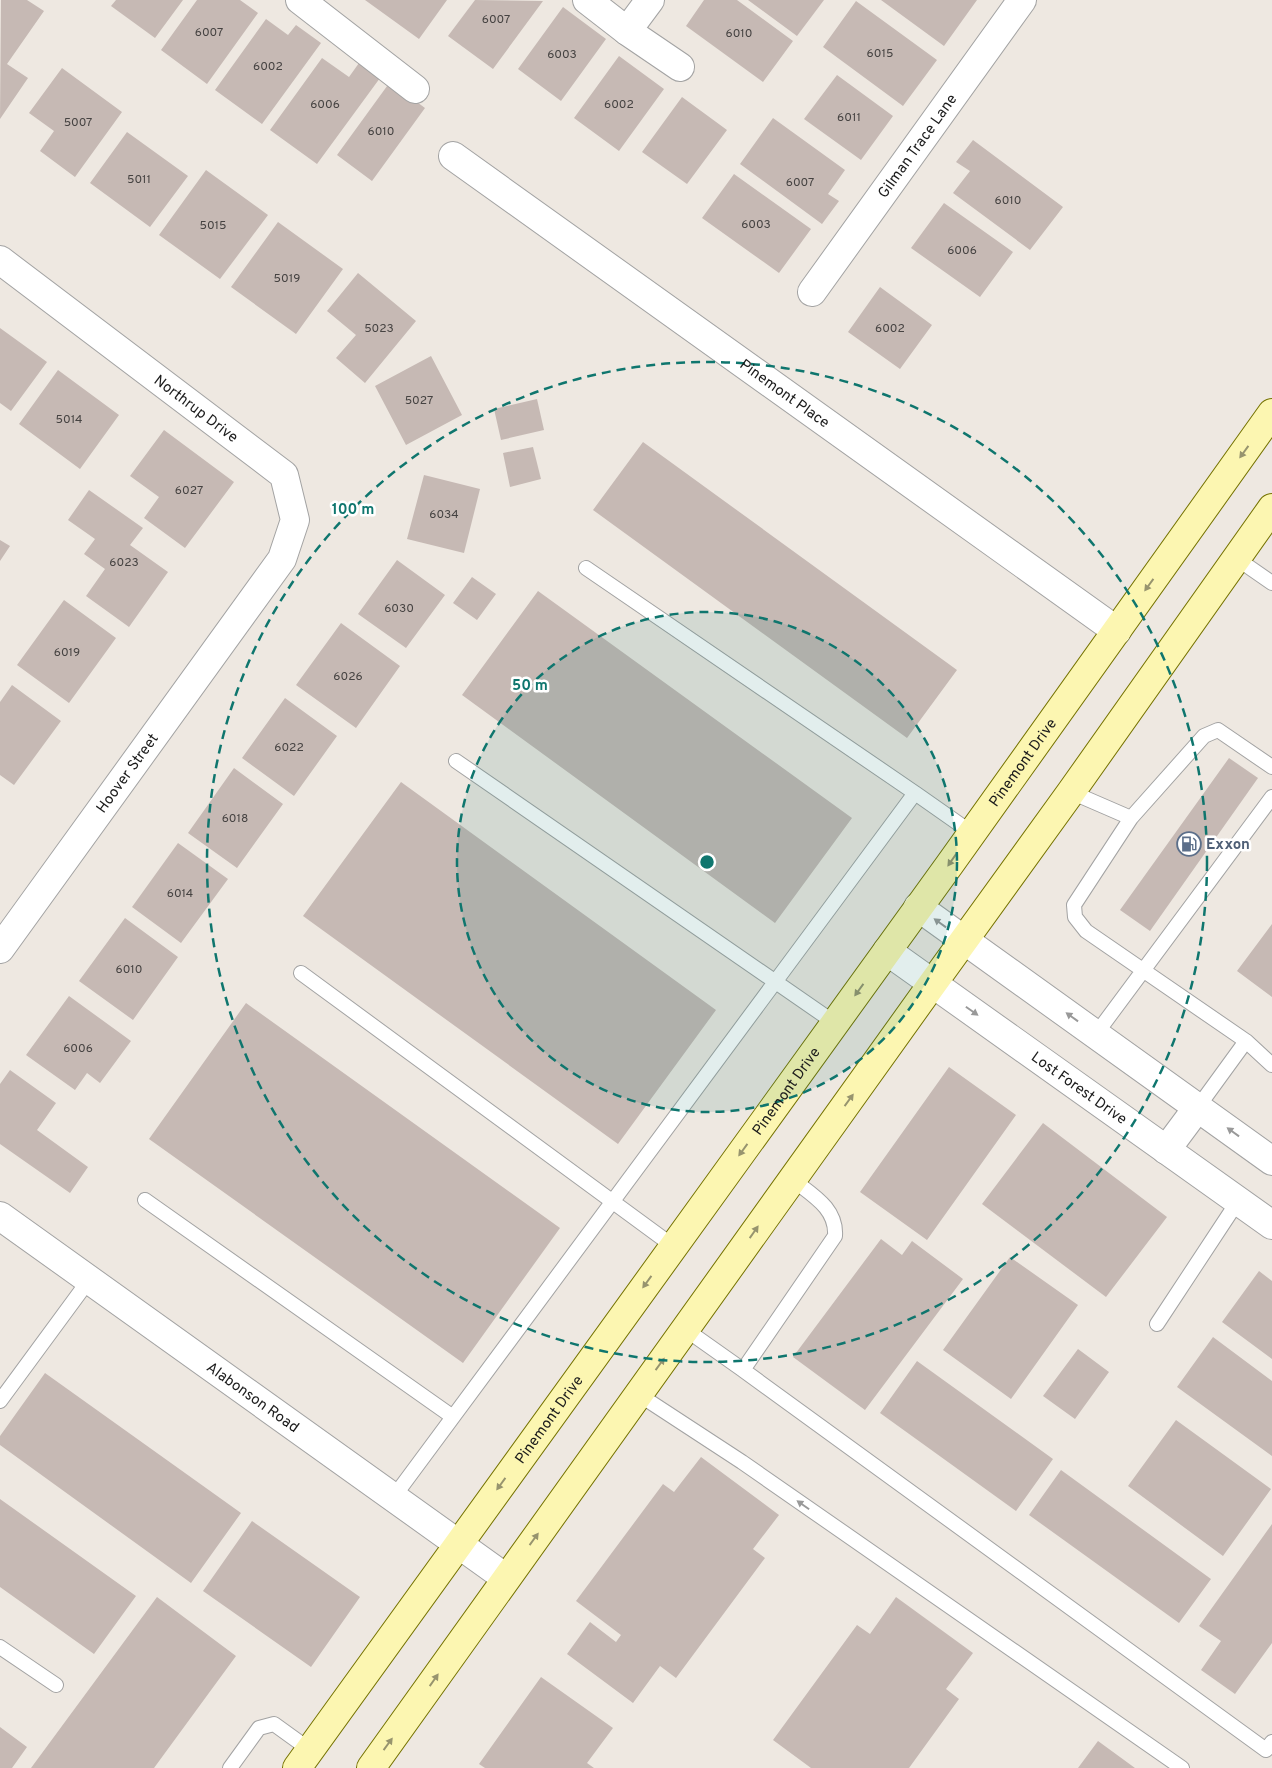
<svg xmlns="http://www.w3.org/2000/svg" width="1272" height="1768" viewBox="0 0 1272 1768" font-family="Overpass,sans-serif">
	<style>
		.building { fill: #c6b9b4 }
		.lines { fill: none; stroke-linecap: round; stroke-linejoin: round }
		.lane-casing { stroke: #a3a3a3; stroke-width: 16 }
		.street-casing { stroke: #a3a3a3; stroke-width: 30 }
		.secondary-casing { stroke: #757200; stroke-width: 30 }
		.lane { stroke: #fff; stroke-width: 14 }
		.street { stroke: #fff; stroke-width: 28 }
		.secondary { stroke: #fcf6b1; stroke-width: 28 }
		.oneway { fill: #97946e }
		.oneway2 { fill: #999 }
		.ring { fill: none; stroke: #0f766e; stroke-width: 2.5; stroke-dasharray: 9 6 }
		.labels { text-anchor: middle; stroke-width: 5; stroke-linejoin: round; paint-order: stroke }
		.number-label { font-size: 12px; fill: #464342 }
		.street-label { font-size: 15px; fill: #1c1c1c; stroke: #fff }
		.service-label { font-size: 15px; font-weight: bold; fill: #4e5e75; stroke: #fff; text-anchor: start }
		.centre { fill: #0f766e; stroke: #fff; stroke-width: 2.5 }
		.ring-label { font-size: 15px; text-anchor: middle; font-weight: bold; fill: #0f766e; stroke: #fff; stroke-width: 5; stroke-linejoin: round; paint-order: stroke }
	</style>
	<rect width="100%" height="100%" fill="#eee8e1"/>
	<path class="building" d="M 1,0 L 27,0 L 44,11 L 7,64 L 28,78 L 0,119 Z
		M 116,0 L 183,0 L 155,38 L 111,6 Z
		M 197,0 L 240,0 L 258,13 L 207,84 L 161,50 Z
		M 365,0 L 447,0 L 419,39 Z
		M 475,0 L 543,1 L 493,69 L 448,36 Z
		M 704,0 L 737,0 L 793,41 L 763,82 L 686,26 Z
		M 748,0 L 824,0 L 797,36 Z
		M 881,0 L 977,0 L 944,46 Z
		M 856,1 L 937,60 L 903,106 L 823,47 Z
		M 563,7 L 606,39 L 561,101 L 518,69 Z
		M 266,19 L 288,35 L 296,25 L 321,43 L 262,124 L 215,90 Z
		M 619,56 L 664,89 L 619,151 L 574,118 Z
		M 322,58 L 349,77 L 359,63 L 380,78 L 317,164 L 270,130 Z
		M 62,68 L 122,112 L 75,177 L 40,151 L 54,131 L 29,113 Z
		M 837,75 L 893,116 L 861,160 L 804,119 Z
		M 390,82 L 425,108 L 372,181 L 337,155 Z
		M 682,97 L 727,130 L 687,184 L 642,152 Z
		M 773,118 L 845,170 L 828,194 L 839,201 L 822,224 L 740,164 Z
		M 127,132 L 188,176 L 150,227 L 90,183 Z
		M 973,140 L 1063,207 L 1030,250 L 953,193 L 970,171 L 956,162 Z
		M 206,170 L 268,215 L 220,279 L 159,235 Z
		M 734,174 L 811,229 L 779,273 L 702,218 Z
		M 944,203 L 1013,252 L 980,297 L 911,248 Z
		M 278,222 L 343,269 L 296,334 L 231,287 Z
		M 358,273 L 416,321 L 365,383 L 336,358 L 356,335 L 327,311 Z
		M 880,287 L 932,325 L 900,369 L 848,332 Z
		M 0,328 L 47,362 L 11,411 L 0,403 Z
		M 431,356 L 462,415 L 406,445 L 375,386 Z
		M 58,370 L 119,415 L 80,469 L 19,424 Z
		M 537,399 L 544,430 L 501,440 L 494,409 Z
		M 164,430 L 234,482 L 185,548 L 144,518 L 159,497 L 130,476 Z
		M 643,442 L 957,670 L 907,738 L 593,510 Z
		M 533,447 L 541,479 L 510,487 L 503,453 Z
		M 424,475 L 480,489 L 464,553 L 407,539 Z
		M 89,490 L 143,528 L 130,545 L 168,572 L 129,627 L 86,596 L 105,569 L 84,554 L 95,539 L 68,520 Z
		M 0,540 L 10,546 L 0,561 Z
		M 397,560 L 445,595 L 406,648 L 358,614 Z
		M 472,577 L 496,594 L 477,620 L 453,603 Z
		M 538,591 L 852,818 L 775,923 L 462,695 Z
		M 64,600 L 116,638 L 69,703 L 17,665 Z
		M 341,623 L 400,666 L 356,728 L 296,685 Z
		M 12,685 L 61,721 L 14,785 L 0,775 L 0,702 Z
		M 285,698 L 337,736 L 294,796 L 242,758 Z
		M 1229,758 L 1258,778 L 1150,931 L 1120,910 Z
		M 234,768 L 283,804 L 237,868 L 188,833 Z
		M 401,782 L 716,1010 L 618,1144 L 303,916 Z
		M 178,843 L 228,879 L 181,943 L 132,907 Z
		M 125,918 L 178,957 L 133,1020 L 79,981 Z
		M 1272,924 L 1272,997 L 1237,971 Z
		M 69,996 L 131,1041 L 100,1083 L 87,1073 L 75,1090 L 26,1055 Z
		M 246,1003 L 560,1228 L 463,1363 L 149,1139 Z
		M 949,1067 L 1016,1115 L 927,1240 L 860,1192 Z
		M 10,1070 L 56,1103 L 37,1130 L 88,1167 L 70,1193 L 0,1144 L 0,1084 Z
		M 1043,1123 L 1167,1217 L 1106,1297 L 982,1204 Z
		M 881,1239 L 902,1255 L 912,1241 L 963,1279 L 865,1410 L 793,1357 Z
		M 1010,1257 L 1078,1305 L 1011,1399 L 943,1350 Z
		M 1259,1271 L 1272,1281 L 1272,1359 L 1222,1322 Z
		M 1213,1337 L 1272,1381 L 1272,1456 L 1177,1387 Z
		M 1078,1349 L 1109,1372 L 1075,1419 L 1043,1396 Z
		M 917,1361 L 1053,1459 L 1016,1511 L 880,1413 Z
		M 45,1373 L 241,1513 L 191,1583 L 0,1445 L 0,1436 Z
		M 1176,1420 L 1271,1489 L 1223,1556 L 1128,1486 Z
		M 701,1457 L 779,1515 L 753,1549 L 765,1558 L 676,1678 L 660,1666 L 633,1703 L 567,1654 L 590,1622 L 616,1642 L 621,1635 L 576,1601 L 663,1484 L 674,1492 Z
		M 1061,1470 L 1211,1579 L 1179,1623 L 1029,1515 Z
		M 0,1499 L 136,1596 L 94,1654 L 0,1587 Z
		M 252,1521 L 360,1597 L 311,1667 L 203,1591 Z
		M 1272,1524 L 1272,1643 L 1235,1694 L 1201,1670 L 1221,1641 L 1199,1626 Z
		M 157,1597 L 236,1656 L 154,1768 L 31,1768 Z
		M 896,1597 L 973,1653 L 946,1689 L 959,1699 L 909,1768 L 811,1768 L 773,1740 L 857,1625 L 870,1634 Z
		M 541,1677 L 613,1728 L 587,1763 L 594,1768 L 485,1768 L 479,1764 Z
		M 0,1727 L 27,1747 L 12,1768 L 0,1768 Z
		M 1098,1741 L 1135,1768 L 1078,1768 Z"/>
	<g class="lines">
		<g class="lane-casing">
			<path id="lane" d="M 1236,558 L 1272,583
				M 586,568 L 915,793
				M 456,761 L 835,1023
				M 1272,767 L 1218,730 L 1204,736 L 1131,818 L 1074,905 L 1075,917 L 1086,931 L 1246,1041 L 1272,1065
				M 1071,792 L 1131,818
				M 301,973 L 673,1246
				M 1096,1034 L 1272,797
				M 1198,1107 L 1246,1041
				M 145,1200 L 453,1417
				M 1157,1324 L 1238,1201
				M 685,1329 L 743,1370 L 835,1236 C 837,1208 812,1195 792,1179
				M 743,1370 L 1266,1750 L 1272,1742
				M 638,1394 L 742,1462 L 1182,1768
				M 0,1401 L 89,1280
				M 393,1498 L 915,793 L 972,833
				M 0,1647 L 56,1685
				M 230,1768 L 259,1728 L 274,1724 L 310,1750"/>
		</g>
		<g class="street-casing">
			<g id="street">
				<path d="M 300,0 L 415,89"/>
				<path d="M 587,0 L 627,31 L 680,67"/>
				<path d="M 627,31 L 650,0"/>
				<path id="s1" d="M 453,156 L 1117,631"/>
				<path id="s2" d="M 0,260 L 284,475 L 295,520 L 282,559 L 0,949"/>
				<path id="s3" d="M 812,292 L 1022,0"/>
				<path d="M 918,907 L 1272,1161"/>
				<path id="s4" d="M 887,951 L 1272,1225"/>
				<path d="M 1166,1150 L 1198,1107"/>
				<path id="s5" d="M 0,1216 L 506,1578"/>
			</g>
		</g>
		<g class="secondary-casing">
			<g id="secondary">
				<path id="s6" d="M 297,1768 L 950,864 L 1272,413"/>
				<path d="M 371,1768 L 933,983 L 1071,792 L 1272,508"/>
			</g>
		</g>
		<use href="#lane" class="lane"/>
		<use href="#street" class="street"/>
		<use href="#secondary" class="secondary"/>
	</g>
	<defs><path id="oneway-solid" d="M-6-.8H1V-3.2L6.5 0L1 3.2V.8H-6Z" transform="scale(1.25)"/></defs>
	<g class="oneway">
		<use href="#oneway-solid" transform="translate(1244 452) rotate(126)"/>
		<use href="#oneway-solid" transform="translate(1149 585) rotate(126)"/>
		<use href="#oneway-solid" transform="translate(952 860) rotate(125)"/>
		<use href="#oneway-solid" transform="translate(859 990) rotate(126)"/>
		<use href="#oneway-solid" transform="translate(849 1100) rotate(-54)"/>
		<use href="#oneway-solid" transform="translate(743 1150) rotate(126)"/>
		<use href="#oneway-solid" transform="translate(754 1232) rotate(-55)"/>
		<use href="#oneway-solid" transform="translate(647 1282) rotate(126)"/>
		<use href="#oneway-solid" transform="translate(660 1364) rotate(-54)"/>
		<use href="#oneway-solid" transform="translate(501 1484) rotate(126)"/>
		<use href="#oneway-solid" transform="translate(534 1539) rotate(-54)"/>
		<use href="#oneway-solid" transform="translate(434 1680) rotate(-55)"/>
		<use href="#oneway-solid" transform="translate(388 1744) rotate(-54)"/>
	</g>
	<g class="oneway2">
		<use href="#oneway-solid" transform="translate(940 923) rotate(-144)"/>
		<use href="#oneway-solid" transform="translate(972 1011) rotate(35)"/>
		<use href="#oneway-solid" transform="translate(1072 1017) rotate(-144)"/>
		<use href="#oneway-solid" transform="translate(1233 1132) rotate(-144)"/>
		<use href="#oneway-solid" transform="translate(803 1505) rotate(-145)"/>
	</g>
	<circle cx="707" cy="862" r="250" fill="#0f766e" fill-opacity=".12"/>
	<g class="ring">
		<circle cx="707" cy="862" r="250"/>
		<circle cx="707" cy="862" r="500"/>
	</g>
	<defs>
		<g id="fuel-ring" transform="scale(1.25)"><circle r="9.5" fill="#fff" stroke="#5c6f8a" stroke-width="1.5"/><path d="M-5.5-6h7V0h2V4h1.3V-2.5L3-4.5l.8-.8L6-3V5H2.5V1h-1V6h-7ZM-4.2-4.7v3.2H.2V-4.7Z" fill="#5c6f8a"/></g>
	</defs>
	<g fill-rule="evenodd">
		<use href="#fuel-ring" x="1189" y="844"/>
	</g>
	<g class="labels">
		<g class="number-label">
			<text x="496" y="23">6007</text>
			<text x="209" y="36">6007</text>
			<text x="739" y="37">6010</text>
			<text x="880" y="57">6015</text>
			<text x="562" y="58">6003</text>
			<text x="268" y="70">6002</text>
			<text x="325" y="108">6006</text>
			<text x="619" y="108">6002</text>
			<text x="849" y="121">6011</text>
			<text x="78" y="126">5007</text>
			<text x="381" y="135">6010</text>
			<text x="139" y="183">5011</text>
			<text x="800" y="186">6007</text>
			<text x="1008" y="204">6010</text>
			<text x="756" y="228">6003</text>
			<text x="213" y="229">5015</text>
			<text x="962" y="254">6006</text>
			<text x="287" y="282">5019</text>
			<text x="379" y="332">5023</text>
			<text x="890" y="332">6002</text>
			<text x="419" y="404">5027</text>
			<text x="69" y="423">5014</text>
			<text x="189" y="494">6027</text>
			<text x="444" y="518">6034</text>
			<text x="124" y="566">6023</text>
			<text x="399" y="612">6030</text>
			<text x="67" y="656">6019</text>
			<text x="348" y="680">6026</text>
			<text x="289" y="751">6022</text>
			<text x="235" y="822">6018</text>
			<text x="180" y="897">6014</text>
			<text x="129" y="973">6010</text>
			<text x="78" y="1052">6006</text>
		</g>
		<g class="street-label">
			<text dy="5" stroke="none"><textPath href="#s3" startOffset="180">Gilman Trace Lane</textPath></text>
			<text dy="5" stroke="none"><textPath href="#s1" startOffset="408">Pinemont Place</textPath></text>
			<text dy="5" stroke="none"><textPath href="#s2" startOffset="246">Northrup Drive</textPath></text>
			<text dy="5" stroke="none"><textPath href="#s6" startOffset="1240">Pinemont Drive</textPath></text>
			<text transform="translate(127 773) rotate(-54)" y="5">Hoover Street</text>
			<text dy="5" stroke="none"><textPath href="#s4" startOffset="236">Lost Forest Drive</textPath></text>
			<text dy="5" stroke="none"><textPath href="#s6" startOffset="835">Pinemont Drive</textPath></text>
			<text dy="5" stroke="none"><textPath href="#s5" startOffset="311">Alabonson Road</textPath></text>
			<text dy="5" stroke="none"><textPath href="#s6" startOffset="430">Pinemont Drive</textPath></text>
		</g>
		<g class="service-label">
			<text x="1206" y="849">Exxon</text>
		</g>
	</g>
	<circle cx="707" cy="862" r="8" class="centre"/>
	<g class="ring-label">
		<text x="353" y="514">100 m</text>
		<text x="530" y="690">50 m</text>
	</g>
</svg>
